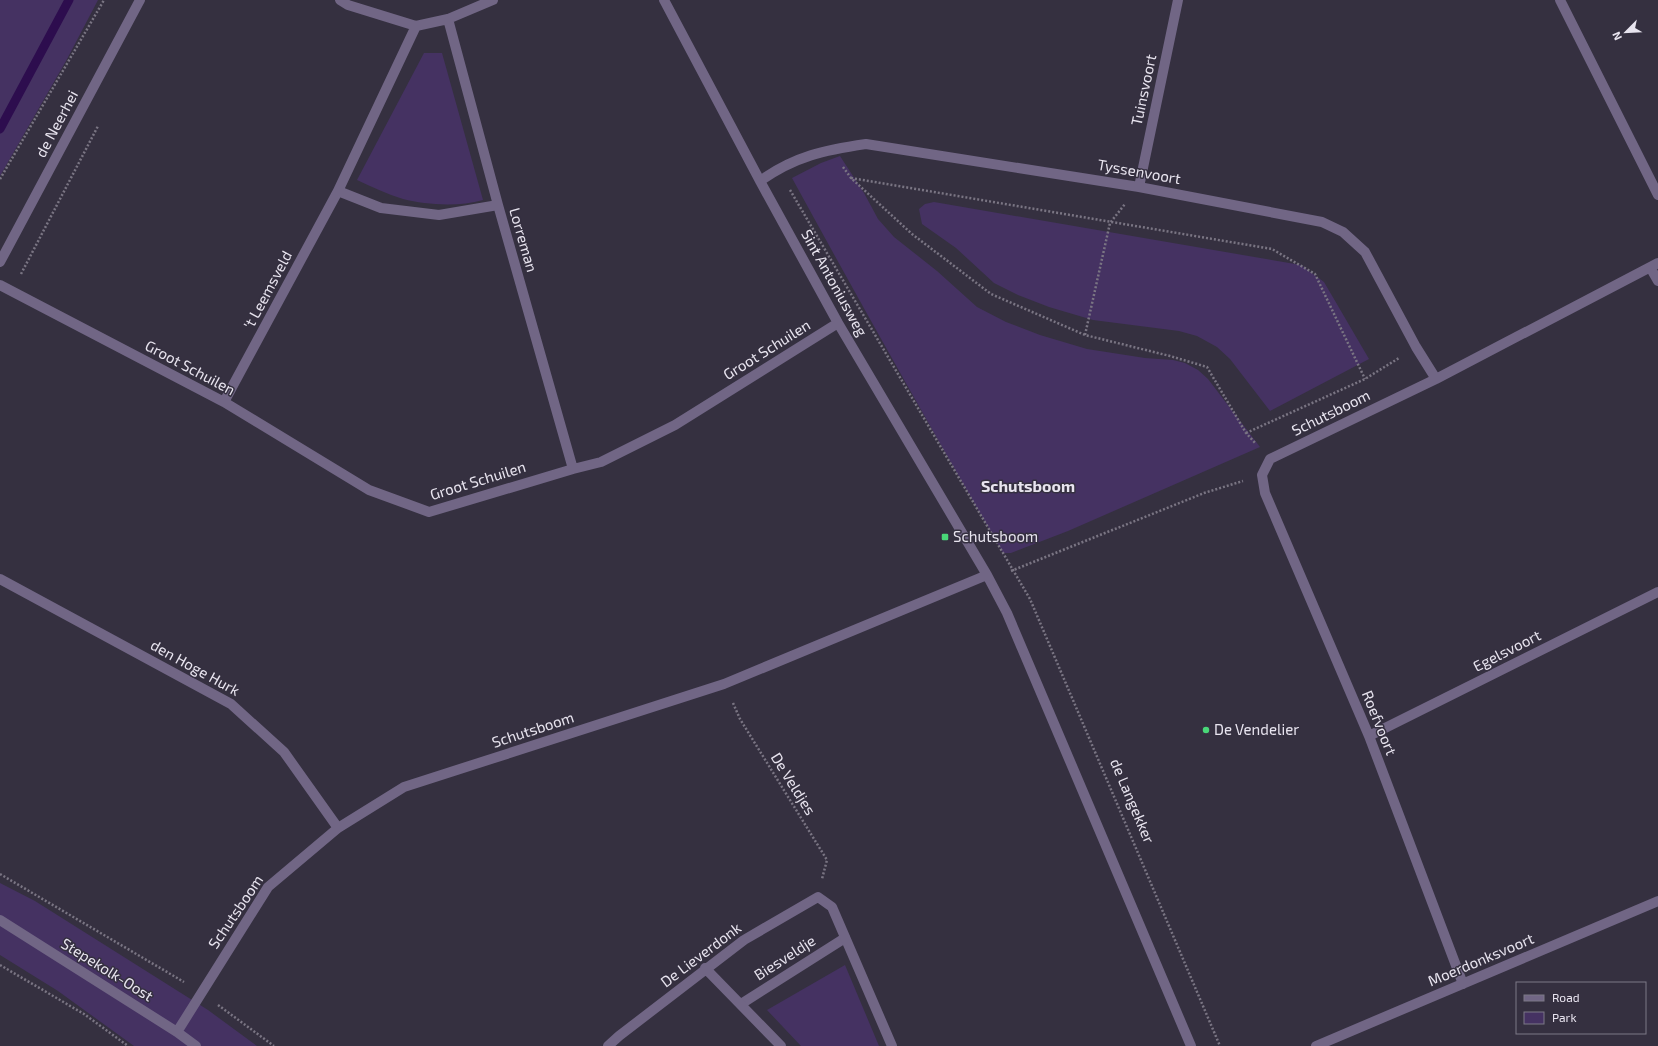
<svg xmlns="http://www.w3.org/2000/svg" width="1658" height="1046" viewBox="0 0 1658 1046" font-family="'Exo 2',sans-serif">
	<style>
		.green { fill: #453262 }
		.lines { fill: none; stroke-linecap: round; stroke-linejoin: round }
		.stream { stroke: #2d0d4e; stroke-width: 9 }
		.path { stroke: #7a7583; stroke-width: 2.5; stroke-dasharray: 2 2; stroke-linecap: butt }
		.lane { stroke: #716685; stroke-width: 10 }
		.street { stroke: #716685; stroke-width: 10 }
		.poi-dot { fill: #49d778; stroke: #353040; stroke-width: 1.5 }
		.labels { text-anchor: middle; stroke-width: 3; stroke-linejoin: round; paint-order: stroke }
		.street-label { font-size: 15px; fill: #e8e4ef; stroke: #353040 }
		.poi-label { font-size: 15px; fill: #e8e4ef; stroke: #353040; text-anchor: start }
		.neighbourhood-label { font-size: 16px; font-weight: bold; fill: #e8e4ef; stroke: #353040 }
	</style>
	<rect width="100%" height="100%" fill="#353040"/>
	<path class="green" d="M 0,0 L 98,0 L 66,61 L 0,176 Z
		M 424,53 L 442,53 L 483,200 C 458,207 427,205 403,199 C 387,194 372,187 357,180 Z
		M 840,156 L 864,193 L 878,219 L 894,237 L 937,271 L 977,307 L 1006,322 L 1040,335 L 1087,349 L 1145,358 L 1173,360 L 1185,363 L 1198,370 L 1208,379 L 1260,447 L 1068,531 L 1011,553 L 1003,553 C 931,429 861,304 792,178 L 821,163 Z
		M 934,202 L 1301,265 L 1324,282 L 1369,359 L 1270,411 L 1230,359 L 1217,347 L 1197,336 L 1179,331 L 1093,320 L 1049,307 L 1018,295 L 994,283 L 956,248 L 922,224 L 919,209 L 925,204 Z
		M 0,883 L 35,901 L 208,1010 L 257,1046 L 134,1046 L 58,991 L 0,955 Z
		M 845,965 L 879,1046 L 801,1046 L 767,1010 Z"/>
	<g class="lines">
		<path class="stream" d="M 0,129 L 69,0"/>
		<path class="path" d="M 843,167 L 851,178 L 912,234 L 991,294 L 1085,335 L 1170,356 L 1207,367 L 1246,433 L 1256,444
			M 851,178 L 1272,249 L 1315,274 L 1365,379
			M 0,179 L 104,0
			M 790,190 L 1030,599 L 1220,1046
			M 21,274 L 98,126
			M 1085,335 L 1110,223 L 1125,204
			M 1246,433 L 1365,379 L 1399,358
			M 1011,571 L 1204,493 L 1243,481
			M 733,703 L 740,719 L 827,860 L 822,879
			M 0,874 L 184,982
			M 0,965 L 84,1014 L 128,1046
			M 218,1005 L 274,1046"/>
		<path class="lane" d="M 741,1004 L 845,938"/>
		<path class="street" d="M 340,0 L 348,5 L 416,26 L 448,19 L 493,0
			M 664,0 L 760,181 L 838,323 L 987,575 L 1007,613 L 1191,1046
			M 1560,0 L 1658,195
			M 448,19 L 498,205 L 573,469
			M 760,181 C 795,156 825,150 866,144 L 1139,187 L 1322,222 L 1343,232 L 1365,252 L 1416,347 L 1436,379
			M 1139,187 L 1178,0
			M 338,191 L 381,208 L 439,215 L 498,205
			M 0,262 L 140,0
			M 1650,267 L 1658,281
			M 0,285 L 224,402 L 369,490 L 429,512 L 573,469 L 601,462 L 675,425 L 838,323
			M 224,402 L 338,191 L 416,26
			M 0,579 L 231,704 L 284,752 L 338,828
			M 1369,736 L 1658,592
			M 0,920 L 177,1032 L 196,1046
			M 705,968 L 781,1046
			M 1463,984 L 1369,736 L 1265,493 L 1262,475 L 1270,459 L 1436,379 L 1658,263
			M 177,1032 L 268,887 L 338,828 L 404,787 L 724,684 L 987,575
			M 608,1046 L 619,1036 L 744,940 L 818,897 L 832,907 L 892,1046
			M 1316,1046 L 1658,901"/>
	</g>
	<g class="poi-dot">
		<rect x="941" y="533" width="8" height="8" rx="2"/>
		<circle cx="1206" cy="730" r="4"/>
	</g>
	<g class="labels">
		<g class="street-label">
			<text transform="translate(1144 90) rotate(-78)" y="5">Tuinsvoort</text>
			<text transform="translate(57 124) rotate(-62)" y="5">de Neerhei</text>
			<text transform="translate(1139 172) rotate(10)" y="5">Tyssenvoort</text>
			<text transform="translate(523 240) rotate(74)" y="5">Lorreman</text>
			<text transform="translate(834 283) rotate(61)" y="5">Sint Antoniusweg</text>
			<text transform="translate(268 290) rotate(-62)" y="5">'t Leemsveld</text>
			<text transform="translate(767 350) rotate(-32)" y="5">Groot Schuilen</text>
			<text transform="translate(190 368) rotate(28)" y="5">Groot Schuilen</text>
			<text transform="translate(1331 413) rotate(-26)" y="5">Schutsboom</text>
			<text transform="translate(478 481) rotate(-17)" y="5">Groot Schuilen</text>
			<text transform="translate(1507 651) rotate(-27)" y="5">Egelsvoort</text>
			<text transform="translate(195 668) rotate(29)" y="5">den Hoge Hurk</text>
			<text transform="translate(1379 723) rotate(68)" y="5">Roefvoort</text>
			<text transform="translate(533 730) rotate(-18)" y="5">Schutsboom</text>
			<text transform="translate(793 784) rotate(58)" y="5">De Veldjes</text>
			<text transform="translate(1132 801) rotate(67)" y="5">de Langekker</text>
			<text transform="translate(236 912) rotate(-56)" y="5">Schutsboom</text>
			<text transform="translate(701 955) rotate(-37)" y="5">De Lieverdonk</text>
			<text transform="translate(785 958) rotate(-33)" y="5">Biesveldje</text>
			<text transform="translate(1481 960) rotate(-23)" y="5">Moerdonksvoort</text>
			<text transform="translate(107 970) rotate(32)" y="5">Stepekolk-Oost</text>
		</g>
		<g class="poi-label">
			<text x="953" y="542">Schutsboom</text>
			<text x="1214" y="735">De Vendelier</text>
		</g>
		<g class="neighbourhood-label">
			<text x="1028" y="492">Schutsboom</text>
		</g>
	</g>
	<rect x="1516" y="982" width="130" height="52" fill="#353040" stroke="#7d7886"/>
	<rect x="1524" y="995" width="20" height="6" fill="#716685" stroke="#7d7886"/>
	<text x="1552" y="1002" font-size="12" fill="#e8e4ef">Road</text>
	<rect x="1524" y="1012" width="20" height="12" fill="#453262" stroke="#7d7886"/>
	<text x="1552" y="1022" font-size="12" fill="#e8e4ef">Park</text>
	<g transform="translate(1626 32) rotate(246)" stroke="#353040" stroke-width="3" paint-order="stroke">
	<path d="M0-3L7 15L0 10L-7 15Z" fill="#e8e4ef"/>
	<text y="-6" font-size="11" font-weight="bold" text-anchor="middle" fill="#e8e4ef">N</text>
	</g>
</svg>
